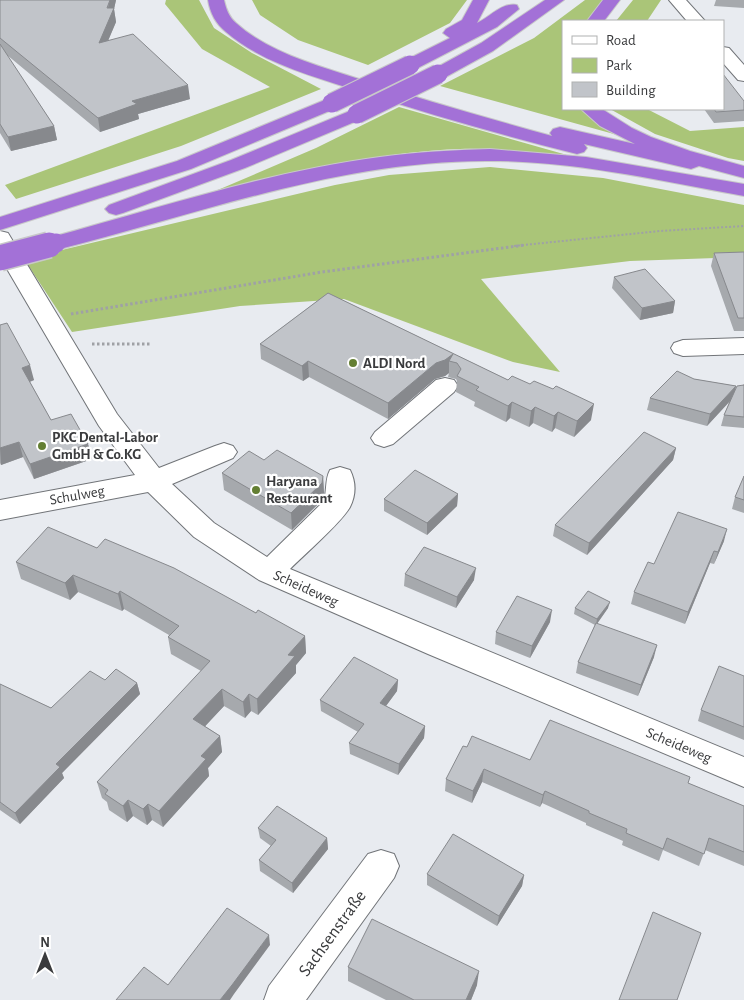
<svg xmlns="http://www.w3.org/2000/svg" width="744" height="1000" viewBox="0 0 744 1000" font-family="'Alegreya Sans',sans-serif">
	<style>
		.green { fill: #aac578 }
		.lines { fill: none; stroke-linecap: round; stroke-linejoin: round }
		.minor-casing { stroke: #717478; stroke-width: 2 }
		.highway-casing { stroke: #c8c8c9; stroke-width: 2 }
		.path-far1 { stroke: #9fa1a5; stroke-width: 2; stroke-dasharray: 2 2; stroke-linecap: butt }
		.path { stroke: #9fa1a5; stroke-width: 3; stroke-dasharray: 2.5 2.5; stroke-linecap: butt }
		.minor { fill: #fff; fill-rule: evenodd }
		.highway { fill: #a371d7; fill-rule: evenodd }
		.highway-bridge-far1-casing { stroke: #c8c8c9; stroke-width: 21; stroke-linecap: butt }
		.highway-bridge-casing { stroke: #c8c8c9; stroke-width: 28; stroke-linecap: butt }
		.highway-bridge-far1 { stroke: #a371d7; stroke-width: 19 }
		.highway-bridge { stroke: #a371d7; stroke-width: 25 }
		.wall { fill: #a6a9ad }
		.shaded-wall { fill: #87898d }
		.building { fill: #c1c4c9; stroke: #87898d }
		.poi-dot { fill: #647f33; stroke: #fff; stroke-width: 2 }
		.labels { text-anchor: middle; stroke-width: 4.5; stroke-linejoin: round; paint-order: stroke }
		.poi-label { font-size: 15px; font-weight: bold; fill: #3a3b3d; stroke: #fff; text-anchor: start }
		.street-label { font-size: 15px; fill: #3a3b3d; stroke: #fff }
		.near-street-label { font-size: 18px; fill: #3a3b3d; stroke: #fff }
	</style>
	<rect width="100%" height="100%" fill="#e8ebf0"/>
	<path class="green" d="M 166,0 L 199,0 L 214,28 L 252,53 L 321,89 L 181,146 L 16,199 L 5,185 L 270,87 L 202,49 L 165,4 Z
		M 252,0 L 467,0 L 450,23 L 368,65 L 298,40 L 260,15 Z
		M 585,0 L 604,0 L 588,21 L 563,21 L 563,109 L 582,109 L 621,136 L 440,86 L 534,38 Z
		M 633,0 L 661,0 L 647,21 L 616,21 Z
		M 399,107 L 567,155 C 532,153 496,148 460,149 C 374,152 289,175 206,195 L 316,148 Z
		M 610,109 L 647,109 L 690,131 L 744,127 L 744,161 L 728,158 L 655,134 Z
		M 490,167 L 603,178 L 744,205 L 744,257 L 630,261 L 481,279 L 560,372 L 513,362 L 344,299 L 240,306 L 72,332 L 24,259 L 335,185 L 389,175 Z"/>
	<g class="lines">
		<g class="minor-casing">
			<path id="minor" d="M 669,0 L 686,0 L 705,21 L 687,21 Z
				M 723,47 L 729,48 L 744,65 L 744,81 L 738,80 L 723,63 Z
				M 0,231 L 8,233 L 11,238 L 117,414 L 159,468 L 215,446 L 224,443 L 233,446 L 237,452 L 233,458 L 172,484 L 214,523 L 267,557 L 324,501 C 327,490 325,479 330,470 L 340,467 L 350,470 C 356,482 356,495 350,507 C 341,523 305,554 290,569 L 744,757 L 744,787 L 428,654 L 259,580 L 194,537 L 148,492 L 0,520 L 0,500 L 135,475 L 99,426 L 0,257 Z
				M 744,338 L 744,354 L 683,356 L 674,353 L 671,348 L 674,343 L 683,340 Z
				M 445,378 L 454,380 L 458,386 L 454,392 L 393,444 L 384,447 L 375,444 L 371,438 L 375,432 L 436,380 Z
				M 381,850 L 394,854 L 399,866 L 394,878 L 306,1000 L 264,1000 L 269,986 L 368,854 Z"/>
		</g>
		<g class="highway-casing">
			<path id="highway" d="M 208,0 L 224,0 C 226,9 229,17 236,23 C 268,52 316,65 356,78 C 421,99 486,118 552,136 L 550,133 L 553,129 L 560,127 L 635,144 L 600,126 L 581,109 L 602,109 L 632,128 L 651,137 L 690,151 L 744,166 L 744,178 L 699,166 L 691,169 L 584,144 L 587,148 L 584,152 L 577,154 C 504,136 432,115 361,92 C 316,77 263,64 226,32 C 216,24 210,13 208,0 Z
				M 473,0 L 489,0 L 477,23 C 490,17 502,2 517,5 L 519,9 L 497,27 L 416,69 L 410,70 L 404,69 L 401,65 L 404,61 L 450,38 L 443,33 L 446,29 L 462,20 Z
				M 545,0 L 564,0 L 493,51 L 444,78 L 438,79 L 432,78 L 429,74 L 432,70 L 481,43 Z
				M 603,0 L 620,0 L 604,21 L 587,21 Z
				M 332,97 L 339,99 L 341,103 L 339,107 L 191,169 L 0,230 L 0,217 L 177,161 Z
				M 357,108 L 364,110 L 367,114 L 364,118 L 245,168 L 123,213 L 116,215 L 109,213 L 105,209 L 109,205 L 231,160 Z
				M 490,149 L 586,157 L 744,184 L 744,196 C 660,181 576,161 490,161 C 340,160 200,214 56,250 L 48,248 L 45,243 L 48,238 C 158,208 267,172 380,157 C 417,152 453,150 490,149 Z"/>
		</g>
		<path class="path-far1" d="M 514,246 L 660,231 L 744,226"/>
		<path class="path" d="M 71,314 L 322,272 L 525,245
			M 92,344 L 150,344"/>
		<use href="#minor" class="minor"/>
		<use href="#highway" class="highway"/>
		<g class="highway-bridge-far1-casing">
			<path id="highway-bridge-far1" d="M 332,103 L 410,65
				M 357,114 L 438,74
				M 45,246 L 56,243"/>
		</g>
		<g class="highway-bridge-casing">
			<path id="highway-bridge" d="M 0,258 L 49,245"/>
		</g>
		<use href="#highway-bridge-far1" class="highway-bridge-far1"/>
		<use href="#highway-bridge" class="highway-bridge"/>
	</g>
	<path class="wall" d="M 0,0 L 116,0 L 114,9 L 116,22 L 108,41 L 190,99 L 138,114 L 139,119 L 100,132 L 7,55 L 54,126 L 57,140 L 11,151 L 0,133 Z
		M 716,0 L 744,0 L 744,8 L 714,6 Z
		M 744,101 L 744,121 L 714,123 L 704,109 L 723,109 Z
		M 744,252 L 744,331 L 734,331 L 711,266 L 714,253 Z
		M 614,277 L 675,301 L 673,313 L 640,320 L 612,288 Z
		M 328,293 L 591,420 L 574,437 L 555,428 L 552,432 L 533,423 L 529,427 L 510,418 L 506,422 L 474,406 L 475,402 L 456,392 L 457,381 L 456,379 L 448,377 L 449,373 L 445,376 L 435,379 L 388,419 L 309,377 L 303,381 L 261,359 L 260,344 Z
		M 0,325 L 34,380 L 30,382 L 51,420 L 88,444 L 92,459 L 34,479 L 23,457 L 1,465 L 0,463 Z
		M 694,379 L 736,386 L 735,392 L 743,385 L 744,384 L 744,428 L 721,426 L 724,415 L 730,400 L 707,426 L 647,410 L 650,398 Z
		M 676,448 L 673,460 L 587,555 L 553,536 L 555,525 Z
		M 264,460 L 323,476 L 324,493 L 322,500 L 292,530 L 224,490 L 222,473 Z
		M 744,476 L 744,513 L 732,509 L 735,497 Z
		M 458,494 L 457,506 L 427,535 L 384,511 L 384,499 Z
		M 724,541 L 714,564 L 710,563 L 685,624 L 631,604 L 634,592 L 654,564 Z
		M 97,548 L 256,613 L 305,636 L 306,653 L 296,665 L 296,673 L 258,715 L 251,711 L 245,718 L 224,706 L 205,726 L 220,736 L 222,752 L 208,768 L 209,776 L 163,827 L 152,820 L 147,825 L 133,816 L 127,822 L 109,810 L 107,802 L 102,798 L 97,782 L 201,671 L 171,654 L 168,637 L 169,635 L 124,609 L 122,611 L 78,592 L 70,600 L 21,579 L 16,562 Z
		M 405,574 L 474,580 L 456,608 L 404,586 Z
		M 575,608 L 608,608 L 597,624 L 654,657 L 638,696 L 576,673 L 578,662 L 595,625 L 574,614 Z
		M 550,622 L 530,658 L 495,644 L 496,632 Z
		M 744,676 L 744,740 L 698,721 L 701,710 Z
		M 105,680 L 137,683 L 140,694 L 62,773 L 64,778 L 20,824 L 0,810 L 0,684 L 51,708 Z
		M 398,680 L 397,691 L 386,706 L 425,726 L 424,738 L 398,775 L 350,754 L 349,743 L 358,732 L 321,711 L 320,700 Z
		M 467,747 L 530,760 L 688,783 L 744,806 L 744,866 L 705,850 L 699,866 L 663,850 L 659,861 L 622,845 L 623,841 L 586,825 L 586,823 L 542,803 L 540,807 L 482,782 L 472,803 L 445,791 L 446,779 Z
		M 258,828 L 327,838 L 328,849 L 293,893 L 260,871 L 259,860 L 271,846 L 260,838 Z
		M 427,874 L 524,875 L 522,886 L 497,926 L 427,885 Z
		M 348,967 L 477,985 L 471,1000 L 386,1000 L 348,981 Z"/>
	<path class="shaded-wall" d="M 110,0 L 116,0 L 114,9 L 116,22 L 101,57 L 99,43 Z
		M 188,85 L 190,99 L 138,114 L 139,119 L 100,132 L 98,118 L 132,101 Z
		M 54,126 L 57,140 L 11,151 L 8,137 Z
		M 675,301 L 673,313 L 640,320 L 642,308 Z
		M 453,354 L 449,361 L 449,373 L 445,376 L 435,379 L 388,419 L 388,403 L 436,363 Z
		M 308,361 L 309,377 L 303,381 L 302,366 Z
		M 30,365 L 34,380 L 26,383 L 22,368 Z
		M 736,386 L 733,398 L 707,426 L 710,414 Z
		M 512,402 L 510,418 L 506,422 L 508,406 Z
		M 594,404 L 591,420 L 574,437 L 577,421 Z
		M 535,407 L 533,423 L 529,427 L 531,411 Z
		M 558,412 L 555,428 L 552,432 L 554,416 Z
		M 19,442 L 23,457 L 1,465 L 0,448 Z
		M 88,444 L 92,459 L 34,479 L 30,464 Z
		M 676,448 L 673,460 L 587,555 L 589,543 Z
		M 323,476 L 324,493 L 322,500 L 292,530 L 291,513 Z
		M 458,494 L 457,506 L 427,535 L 427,523 Z
		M 727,529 L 724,541 L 714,564 L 718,552 Z
		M 714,551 L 710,563 L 685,624 L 688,612 Z
		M 476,568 L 474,580 L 456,608 L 457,597 Z
		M 73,575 L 78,592 L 70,600 L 65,583 Z
		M 120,591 L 124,609 L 122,611 L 118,594 Z
		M 610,602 L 608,608 L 596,625 L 597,619 Z
		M 552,610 L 550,622 L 530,658 L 532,646 Z
		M 305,636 L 306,653 L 296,665 L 296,673 L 258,715 L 257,699 L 288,655 Z
		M 657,645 L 654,657 L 638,696 L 641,685 Z
		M 398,680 L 397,691 L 380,714 L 380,703 Z
		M 137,683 L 140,694 L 62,773 L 64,778 L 20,824 L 15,813 L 56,764 Z
		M 222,689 L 224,706 L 196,736 L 193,719 Z
		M 249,694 L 251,711 L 245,718 L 243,702 Z
		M 425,726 L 424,738 L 398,775 L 399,764 Z
		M 220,736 L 222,752 L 208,768 L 209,776 L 163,827 L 159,811 L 201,756 Z
		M 484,769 L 482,782 L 472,803 L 473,791 Z
		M 545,791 L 542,803 L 540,807 L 543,795 Z
		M 128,800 L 133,816 L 127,822 L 123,806 Z
		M 148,804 L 152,820 L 147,825 L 143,809 Z
		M 327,838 L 328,849 L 293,893 L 292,883 Z
		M 524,875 L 522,886 L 497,926 L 499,916 Z
		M 269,935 L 270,945 L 234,994 L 230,1000 L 220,1000 Z
		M 479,971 L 477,985 L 471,1000 L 466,1000 Z"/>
	<path class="building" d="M 0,0 L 110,0 L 107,8 L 114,8 L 99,43 L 133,34 L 188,85 L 132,101 L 137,104 L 98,118 L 0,38 Z
		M 0,44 L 54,126 L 8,137 L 0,124 Z
		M 723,74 L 744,101 L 744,110 L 716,112 L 714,109 L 723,109 Z
		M 744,252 L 744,318 L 738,318 L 714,253 Z
		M 645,269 L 675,301 L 642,308 L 614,277 Z
		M 328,293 L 508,380 L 512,376 L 530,384 L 534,381 L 553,389 L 556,386 L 594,404 L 577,421 L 558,412 L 554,416 L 535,407 L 531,411 L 512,402 L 508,406 L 476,390 L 479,387 L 457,376 L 461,369 L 457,363 L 449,361 L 453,354 L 445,360 L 436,363 L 388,403 L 308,361 L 302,366 L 260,344 Z
		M 7,323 L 30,365 L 22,368 L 51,420 L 71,414 L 88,444 L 30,464 L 19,442 L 0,448 L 0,325 Z
		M 677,371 L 694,379 L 736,386 L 710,414 L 650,398 Z
		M 744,385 L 744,417 L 724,415 L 737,386 Z
		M 644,432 L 676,448 L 589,543 L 555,525 Z
		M 277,450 L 323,476 L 322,483 L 291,513 L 222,473 L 249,451 L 264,460 Z
		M 415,470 L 458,494 L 427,523 L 384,499 Z
		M 744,476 L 744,500 L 735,497 Z
		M 678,512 L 727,529 L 718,552 L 714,551 L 688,612 L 634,592 L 648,562 L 654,564 Z
		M 48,527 L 97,548 L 105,539 L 174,568 L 256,613 L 258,610 L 305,636 L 288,655 L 295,656 L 257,699 L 249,694 L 243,702 L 222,689 L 193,719 L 220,736 L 201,756 L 206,759 L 159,811 L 148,804 L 143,809 L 128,800 L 123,806 L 105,794 L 108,790 L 97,782 L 210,661 L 168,637 L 179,626 L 120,591 L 118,594 L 73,575 L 65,583 L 16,562 Z
		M 424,547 L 476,568 L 457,597 L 405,574 Z
		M 588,591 L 610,602 L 597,619 L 575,608 Z
		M 517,596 L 552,610 L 532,646 L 496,632 Z
		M 596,623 L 657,645 L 641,685 L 578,662 Z
		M 354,657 L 398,680 L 380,703 L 425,726 L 399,764 L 349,743 L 364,724 L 320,700 Z
		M 719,666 L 744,676 L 744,727 L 701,710 Z
		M 116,669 L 137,683 L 56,764 L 60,767 L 15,813 L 0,802 L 0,684 L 51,708 L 90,671 L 105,680 Z
		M 550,720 L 690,777 L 688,783 L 744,806 L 744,852 L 709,838 L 704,854 L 667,838 L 663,849 L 626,833 L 627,829 L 589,813 L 589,811 L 545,791 L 543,795 L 484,769 L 473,791 L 446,779 L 463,746 L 467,747 L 472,736 L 530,760 Z
		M 277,806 L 327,838 L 292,883 L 259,860 L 276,840 L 258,828 Z
		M 453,834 L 524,875 L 499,916 L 427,874 Z
		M 227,908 L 269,935 L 232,985 L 220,1000 L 116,1000 L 144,967 L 168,985 Z
		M 653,912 L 701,933 L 677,1000 L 619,1000 Z
		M 372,919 L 479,971 L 466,1000 L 414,1000 L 348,967 Z"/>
	<g class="poi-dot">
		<circle cx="353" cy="363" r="5"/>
		<circle cx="42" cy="446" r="5"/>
		<circle cx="256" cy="490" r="5"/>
	</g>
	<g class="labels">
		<g class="poi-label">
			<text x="363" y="368">ALDI Nord</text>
			<text x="52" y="442">PKC Dental-Labor<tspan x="52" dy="17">GmbH &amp; Co.KG</tspan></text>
			<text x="266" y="486">Haryana<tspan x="266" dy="17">Restaurant</tspan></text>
		</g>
		<g class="street-label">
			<text transform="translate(77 495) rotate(-10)" y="5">Schulweg</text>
			<text transform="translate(306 588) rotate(24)" y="5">Scheideweg</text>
			<text transform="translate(679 745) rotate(23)" y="5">Scheideweg</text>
		</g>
		<g class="near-street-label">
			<text transform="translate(332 933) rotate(-54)" y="6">Sachsenstraße</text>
		</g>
	</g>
	<rect x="562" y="20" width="162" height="90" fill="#ffffff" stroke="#b0b1b1"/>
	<rect x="572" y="36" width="25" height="8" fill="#ffffff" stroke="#b0b1b1"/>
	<text x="606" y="45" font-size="15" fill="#3a3b3d">Road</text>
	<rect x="572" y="58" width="25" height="15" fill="#aac578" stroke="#b0b1b1"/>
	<text x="606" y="70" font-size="15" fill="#3a3b3d">Park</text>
	<rect x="572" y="82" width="25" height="15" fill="#c1c4c9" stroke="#b0b1b1"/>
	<text x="606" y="95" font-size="15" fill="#3a3b3d">Building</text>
	<g transform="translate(45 955)" stroke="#ffffff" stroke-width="4" paint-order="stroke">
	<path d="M0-4L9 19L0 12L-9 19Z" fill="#3a3b3d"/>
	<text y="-8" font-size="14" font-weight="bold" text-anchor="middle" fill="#3a3b3d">N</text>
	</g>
</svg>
